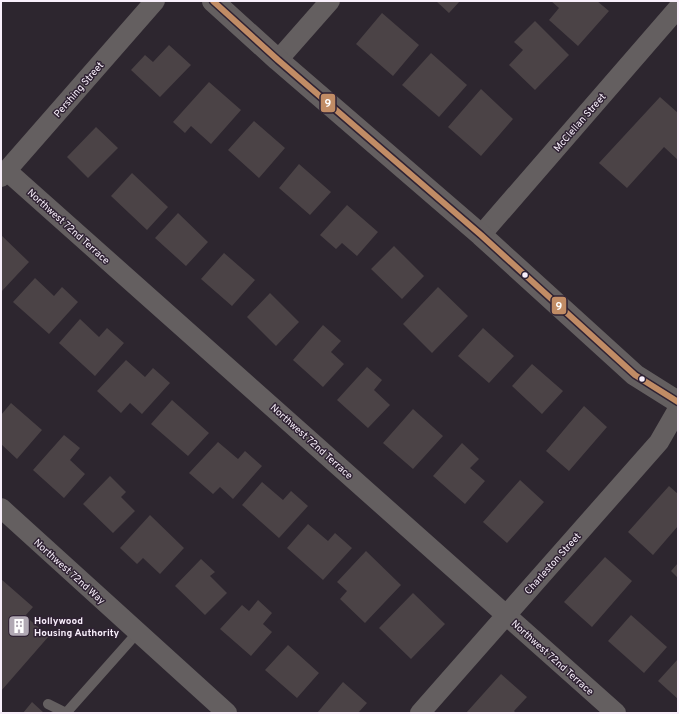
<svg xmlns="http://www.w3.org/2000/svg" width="679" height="714" viewBox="0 0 679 714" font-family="Overpass,sans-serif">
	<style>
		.building { fill: #4b4346 }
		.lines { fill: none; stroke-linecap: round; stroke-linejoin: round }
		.service { stroke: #645f60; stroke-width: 10 }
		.minor { stroke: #645f60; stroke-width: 20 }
		.tertiary { stroke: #645f60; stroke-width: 22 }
		.bus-1-casing { stroke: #2f2233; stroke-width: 9 }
		.bus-1 { stroke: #c18c65; stroke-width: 6 }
		.bus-dot { fill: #f8effb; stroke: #2f2233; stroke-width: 1.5 }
		.labels { text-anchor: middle; stroke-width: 3; stroke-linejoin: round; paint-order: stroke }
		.street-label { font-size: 10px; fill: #f8effb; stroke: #2f2233 }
		.poi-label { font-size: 10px; font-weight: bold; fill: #f8effb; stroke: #2f2233; text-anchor: start }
		.line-badge { stroke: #2f2233; stroke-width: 1.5 }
		.badge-label { font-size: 11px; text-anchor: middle; font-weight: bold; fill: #fff }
	</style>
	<rect width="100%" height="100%" fill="#2d262f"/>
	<path class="building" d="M 436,1 L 460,1 L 449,13 Z
		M 551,1 L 597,1 L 609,11 L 578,46 L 549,20 L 559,8 Z
		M 382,13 L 419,45 L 393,76 L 356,44 Z
		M 535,21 L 569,55 L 535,90 L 509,65 L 523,50 L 514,42 Z
		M 169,45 L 191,65 L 160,97 L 131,70 L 145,55 L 153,62 Z
		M 431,53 L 467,85 L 439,117 L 402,85 Z
		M 209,82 L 241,110 L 211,144 L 191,126 L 185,133 L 173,122 Z
		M 481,89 L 513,119 L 481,156 L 448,127 Z
		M 660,97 L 678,113 L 678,160 L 664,147 L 627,188 L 599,163 Z
		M 254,121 L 285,148 L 259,178 L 228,150 Z
		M 96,127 L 118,148 L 88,178 L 67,157 Z
		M 299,164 L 331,192 L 310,215 L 279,188 Z
		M 132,173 L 168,207 L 147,230 L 111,196 Z
		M 347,205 L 378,232 L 357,256 L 342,243 L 336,249 L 320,235 Z
		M 178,213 L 208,242 L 186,266 L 155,238 Z
		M 1,235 L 29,262 L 1,292 Z
		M 394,246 L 424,276 L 402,299 L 371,269 Z
		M 224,253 L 255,280 L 232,306 L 201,279 Z
		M 35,278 L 54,296 L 62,287 L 78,302 L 49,334 L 13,302 Z
		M 438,287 L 468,316 L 432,353 L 403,324 Z
		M 270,293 L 299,322 L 276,346 L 247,317 Z
		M 80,319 L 99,337 L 107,328 L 124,343 L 95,376 L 59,343 Z
		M 323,325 L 341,341 L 331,352 L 344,364 L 323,387 L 293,360 Z
		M 483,328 L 514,356 L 489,383 L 458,356 Z
		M 126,360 L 145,377 L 153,368 L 170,383 L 142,414 L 130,403 L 121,413 L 97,391 Z
		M 532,364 L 563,391 L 542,414 L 512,386 Z
		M 367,367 L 382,380 L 374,390 L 390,405 L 368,428 L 337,400 Z
		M 172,400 L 209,433 L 188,456 L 151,424 Z
		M 11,403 L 42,430 L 17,459 L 1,444 L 1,415 Z
		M 584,406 L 607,427 L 569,471 L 546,451 Z
		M 413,409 L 443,436 L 413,469 L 383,443 Z
		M 64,435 L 80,448 L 70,460 L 85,474 L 64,498 L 33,470 Z
		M 218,442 L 238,459 L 245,451 L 262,466 L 233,499 L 220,487 L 213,494 L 189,473 Z
		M 462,443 L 479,459 L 470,468 L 485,481 L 465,504 L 433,476 Z
		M 110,476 L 126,492 L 121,497 L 135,511 L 113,533 L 83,504 Z
		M 520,480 L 544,502 L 507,543 L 483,522 Z
		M 262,482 L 283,500 L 291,491 L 308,506 L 279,538 L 242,505 Z
		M 669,486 L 678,494 L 678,526 L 653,555 L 628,532 Z
		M 150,515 L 184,548 L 160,574 L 143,558 L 137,564 L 120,548 Z
		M 308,524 L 328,541 L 335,533 L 352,548 L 323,580 L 287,548 Z
		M 366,551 L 401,585 L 365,623 L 340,599 L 347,591 L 337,582 Z
		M 605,557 L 632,581 L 592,627 L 564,602 Z
		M 201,559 L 215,572 L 210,576 L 227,593 L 205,615 L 175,586 Z
		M 678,563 L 678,578 L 671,571 Z
		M 1,579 L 33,607 L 25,616 L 49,636 L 1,691 Z
		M 413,593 L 445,624 L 411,659 L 379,628 Z
		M 258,600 L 272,613 L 263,624 L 272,632 L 251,656 L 220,629 L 242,605 L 249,611 Z
		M 631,615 L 667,647 L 644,673 L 608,641 Z
		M 288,645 L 319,673 L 297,698 L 265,670 Z
		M 678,659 L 678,699 L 658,681 Z
		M 501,674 L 527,697 L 514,711 L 516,713 L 466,713 Z
		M 343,682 L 367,703 L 358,713 L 317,713 Z
		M 32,702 L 44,713 L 23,713 Z"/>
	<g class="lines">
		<path class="service" d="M 48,704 L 66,713 L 138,632"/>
		<path class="minor" d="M 278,60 L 330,1
			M 7,171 L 616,713
			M 1,177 L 155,1
			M 481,235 L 678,8
			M 1,508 L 227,713
			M 420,713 L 659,442 L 678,409"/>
		<path class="tertiary" d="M 213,1 L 278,60 L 481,235 L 635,375 L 678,402"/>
		<g class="bus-1-casing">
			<path id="bus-1" d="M 213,1 L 278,60 L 481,235 L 635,375 L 678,402"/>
		</g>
		<use href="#bus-1" class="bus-1"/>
	</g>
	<defs>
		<g id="building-square" transform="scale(1.15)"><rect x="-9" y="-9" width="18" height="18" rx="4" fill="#b1a9b4" stroke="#2f2233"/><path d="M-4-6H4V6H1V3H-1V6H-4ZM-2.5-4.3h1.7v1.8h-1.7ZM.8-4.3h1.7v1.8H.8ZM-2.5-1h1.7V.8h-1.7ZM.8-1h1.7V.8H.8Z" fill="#fff"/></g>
	</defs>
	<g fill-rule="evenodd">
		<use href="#building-square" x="19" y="626"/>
	</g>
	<g class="bus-dot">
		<circle cx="525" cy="275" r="3.5"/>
		<circle cx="642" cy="379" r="3.5"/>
	</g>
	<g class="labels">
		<g class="street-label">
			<text transform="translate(78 89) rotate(-49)" y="4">Pershing Street</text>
			<text transform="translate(579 122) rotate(-49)" y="4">McClellan Street</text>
			<text transform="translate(69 226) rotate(42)" y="4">Northwest 72nd Terrace</text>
			<text transform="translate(312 441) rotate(42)" y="4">Northwest 72nd Terrace</text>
			<text transform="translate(552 563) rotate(-48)" y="4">Charleston Street</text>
			<text transform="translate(70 571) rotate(42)" y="4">Northwest 72nd Way</text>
			<text transform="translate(553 657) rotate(42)" y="4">Northwest 72nd Terrace</text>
		</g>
		<g class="poi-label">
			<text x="34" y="624">Hollywood<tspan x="34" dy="12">Housing Authority</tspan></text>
		</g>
	</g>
	<g class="line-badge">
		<rect x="320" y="93" width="16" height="20" rx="4" fill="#c18c65"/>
		<rect x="551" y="296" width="16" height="19" rx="4" fill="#c18c65"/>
	</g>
	<g class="badge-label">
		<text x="328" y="107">9</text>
		<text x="559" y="310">9</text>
	</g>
	<rect width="679" height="714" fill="none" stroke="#f8effb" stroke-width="4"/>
</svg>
